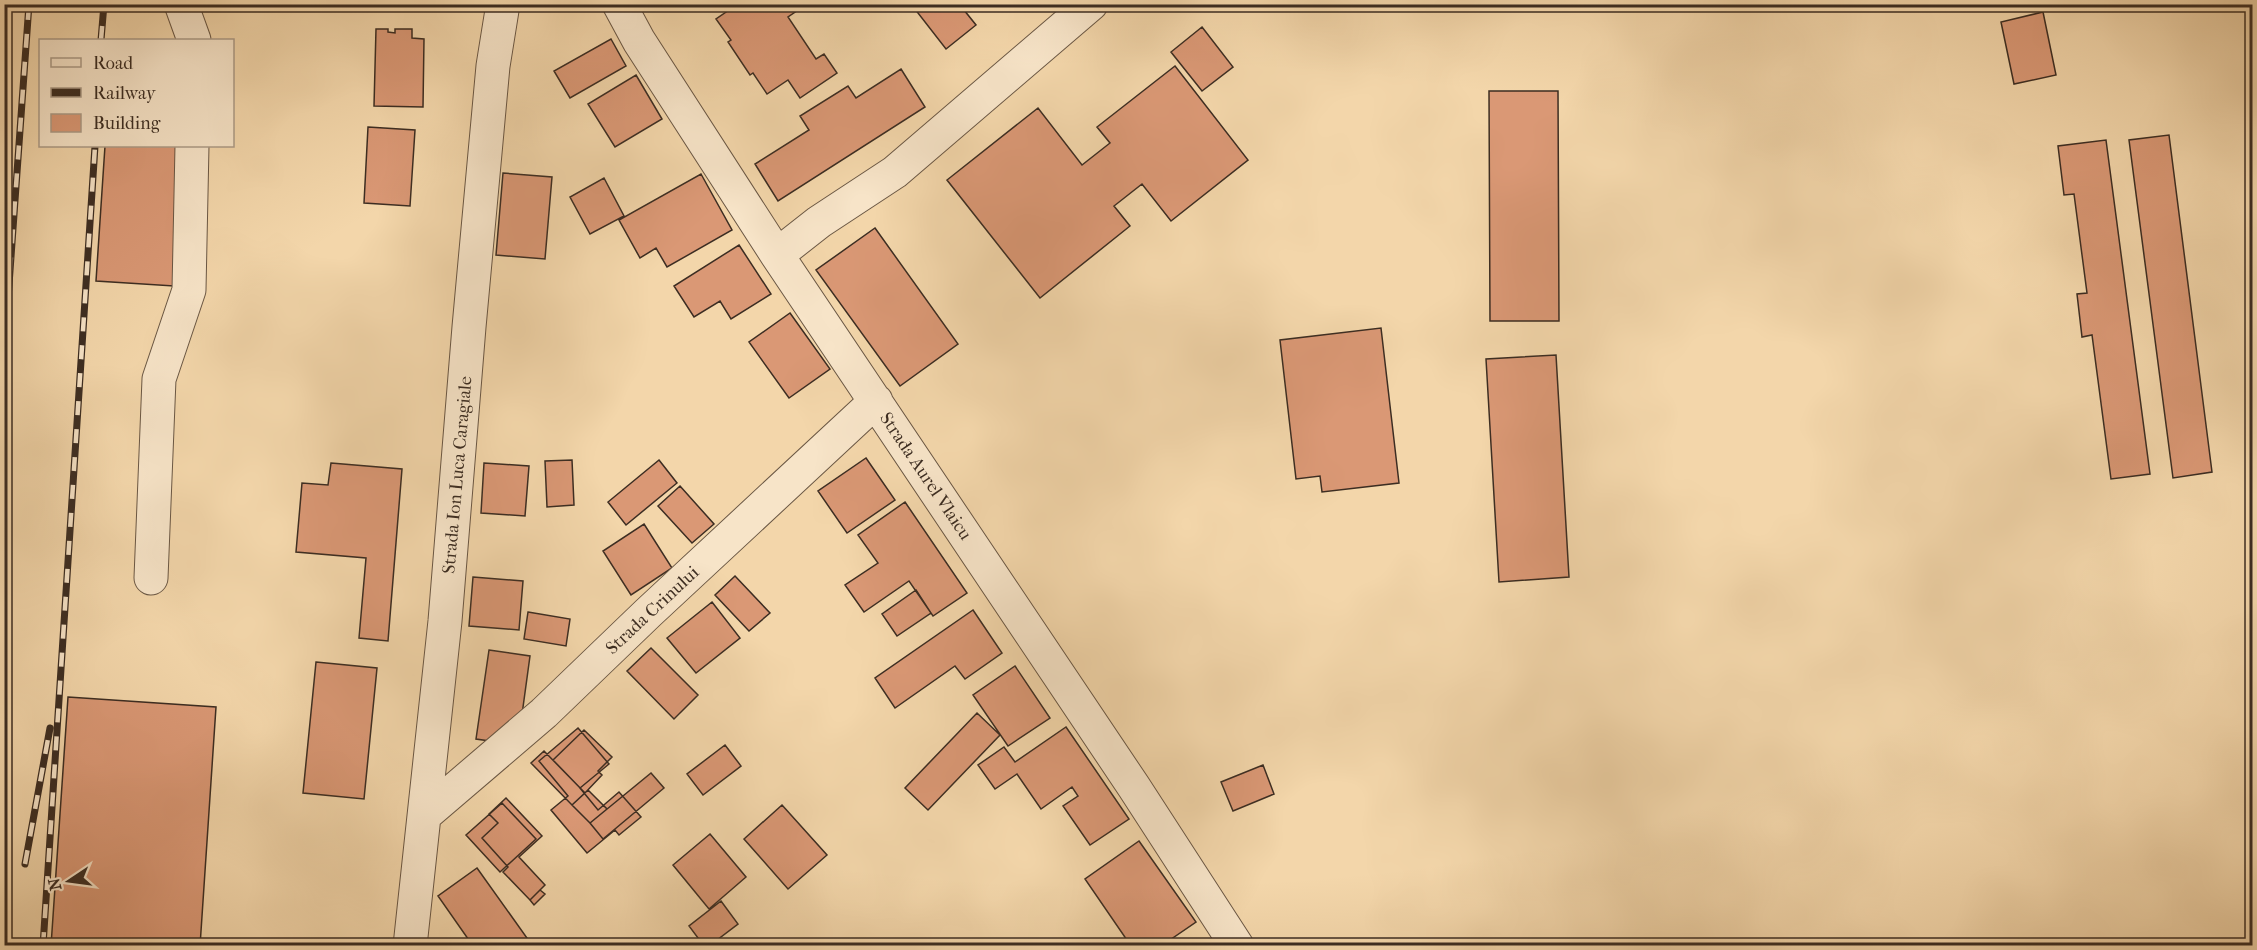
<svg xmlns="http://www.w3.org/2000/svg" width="2257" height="950" viewBox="0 0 2257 950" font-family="'IM FELL French Canon',serif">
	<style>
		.building { fill: #da9875; stroke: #3c2d22; stroke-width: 1.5 }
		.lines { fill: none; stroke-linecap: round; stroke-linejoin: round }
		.minor-casing { stroke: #6a5744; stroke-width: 35 }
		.minor { stroke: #f7e4c8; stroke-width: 33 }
		.rail-casing { stroke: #3c2d22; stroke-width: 7 }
		.rail { stroke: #f7e4c8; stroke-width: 4.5; stroke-dasharray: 14; stroke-linecap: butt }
		.labels { text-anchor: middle; stroke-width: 6; stroke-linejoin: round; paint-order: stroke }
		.street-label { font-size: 18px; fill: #3c2d22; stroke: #f7e4c8 }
	</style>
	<rect width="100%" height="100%" fill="#f3d6aa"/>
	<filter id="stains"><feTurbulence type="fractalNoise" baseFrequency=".00333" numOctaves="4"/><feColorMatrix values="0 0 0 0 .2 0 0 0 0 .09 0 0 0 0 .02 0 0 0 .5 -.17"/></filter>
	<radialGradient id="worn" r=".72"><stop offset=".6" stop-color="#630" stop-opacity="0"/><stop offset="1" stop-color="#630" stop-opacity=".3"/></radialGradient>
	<path class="building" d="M 738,4 L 807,4 L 788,17 L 816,59 L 824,54 L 837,73 L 800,98 L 788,80 L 767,94 L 753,73 L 750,75 L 728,42 L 731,40 L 716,19 Z
		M 911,4 L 971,4 L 964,10 L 976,25 L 946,49 Z
		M 2043,12 L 2056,75 L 2014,84 L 2001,22 Z
		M 1202,27 L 1233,67 L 1202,91 L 1171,52 Z
		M 376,29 L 388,29 L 388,32 L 395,33 L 395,29 L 412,29 L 412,38 L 424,39 L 423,107 L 374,106 Z
		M 611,39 L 626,66 L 570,98 L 554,71 Z
		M 1175,66 L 1248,160 L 1171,221 L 1142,184 L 1114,206 L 1130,226 L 1040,298 L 947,180 L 1038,108 L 1082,165 L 1110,143 L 1097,127 Z
		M 901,69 L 925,107 L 778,201 L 755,164 L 809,130 L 800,116 L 848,86 L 856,98 Z
		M 636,75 L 662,119 L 615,147 L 588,104 Z
		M 1489,91 L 1558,91 L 1559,321 L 1490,321 Z
		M 368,127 L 415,130 L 410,206 L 364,203 Z
		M 2169,135 L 2212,472 L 2173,478 L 2129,140 Z
		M 2106,140 L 2150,474 L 2111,479 L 2092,335 L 2082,337 L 2077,294 L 2087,293 L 2074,194 L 2064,195 L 2058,146 Z
		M 105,146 L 184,146 L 174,286 L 96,281 Z
		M 503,173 L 552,177 L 545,259 L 496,255 Z
		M 701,174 L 732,230 L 667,267 L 656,248 L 640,258 L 619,220 Z
		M 604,178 L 624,216 L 590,234 L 570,197 Z
		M 875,228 L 958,344 L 900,386 L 816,270 Z
		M 739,245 L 771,294 L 731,319 L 720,301 L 694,317 L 674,286 Z
		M 790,313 L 830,369 L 789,398 L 749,342 Z
		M 1381,328 L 1399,483 L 1322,492 L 1320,476 L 1296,479 L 1280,340 Z
		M 1556,355 L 1569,577 L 1499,582 L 1486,359 Z
		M 866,458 L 895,500 L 847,533 L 818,491 Z
		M 572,460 L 574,505 L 547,507 L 545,461 Z
		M 659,460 L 677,483 L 626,525 L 608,502 Z
		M 331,463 L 402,469 L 388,641 L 359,638 L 366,558 L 296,552 L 302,483 L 328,485 Z
		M 484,463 L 529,466 L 525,516 L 481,513 Z
		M 680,486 L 714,524 L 692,543 L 658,506 Z
		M 905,502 L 967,593 L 933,616 L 909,581 L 864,612 L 845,585 L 878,563 L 858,535 Z
		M 644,524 L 672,568 L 631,595 L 603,551 Z
		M 735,576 L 770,613 L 749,631 L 715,595 Z
		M 473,577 L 523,581 L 519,630 L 469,626 Z
		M 916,590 L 931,613 L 897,636 L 882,614 Z
		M 712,602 L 740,638 L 696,673 L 667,638 Z
		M 973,610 L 1002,653 L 965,679 L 955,666 L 895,708 L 875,678 Z
		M 528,612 L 570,619 L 566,646 L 524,639 Z
		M 651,648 L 698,695 L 674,719 L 627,671 Z
		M 489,650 L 530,656 L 520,729 L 504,743 L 476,739 Z
		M 316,662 L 377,668 L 364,799 L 303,793 Z
		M 1015,666 L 1050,718 L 1008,746 L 973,695 Z
		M 68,697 L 216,707 L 200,946 L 51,946 Z
		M 977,713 L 1000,735 L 928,810 L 905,788 Z
		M 1066,727 L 1129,819 L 1090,845 L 1063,806 L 1078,796 L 1072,787 L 1041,809 L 1017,774 L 995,789 L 978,765 L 1004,747 L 1015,762 Z
		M 578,728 L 609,764 L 580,788 L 598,810 L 619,792 L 641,817 L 619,835 L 615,830 L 587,853 L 551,810 L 568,796 L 539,761 Z
		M 584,730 L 612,757 L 598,771 L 602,775 L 585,793 L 553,760 Z
		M 725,745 L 741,766 L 703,795 L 687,774 Z
		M 544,751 L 585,793 L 572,805 L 531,763 Z
		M 1263,765 L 1274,794 L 1233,811 L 1221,782 Z
		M 651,773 L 664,788 L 603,839 L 590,823 Z
		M 588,790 L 607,809 L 590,823 L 572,805 Z
		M 506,798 L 542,836 L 519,857 L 545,885 L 530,900 L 503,872 L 508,867 L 482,838 L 498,823 L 489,814 Z
		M 502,803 L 536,839 L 500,872 L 466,835 Z
		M 782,805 L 827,855 L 788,889 L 744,839 Z
		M 710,834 L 746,877 L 709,909 L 673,865 Z
		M 1139,841 L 1196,922 L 1161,946 L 1131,946 L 1085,879 Z
		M 477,868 L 527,938 L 516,946 L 473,946 L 438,896 Z
		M 540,890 L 545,894 L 534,905 L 530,900 Z
		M 721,901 L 738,924 L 709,946 L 704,946 L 689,926 Z"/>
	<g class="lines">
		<g class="minor-casing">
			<path id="minor" d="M 181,4 L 194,40
				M 619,4 L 639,41 L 777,255 L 1134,787 L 1237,946
				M 777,255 L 819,222 L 895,172 L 1091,4
				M 151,578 L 159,379 L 189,290 L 192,146
				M 426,814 L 544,713 L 648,613 L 876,401
				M 410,946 L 445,621 L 469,327 L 493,66 L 503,4"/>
		</g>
		<use href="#minor" class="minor"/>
		<g class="rail-casing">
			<path id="rail" d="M 101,40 L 104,4
				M 4,355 L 29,4
				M 25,864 L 50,728
				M 43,946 L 95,146"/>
		</g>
		<use href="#rail" class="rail"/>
	</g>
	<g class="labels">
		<g class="street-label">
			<text transform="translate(457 475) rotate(-85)" y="6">Strada Ion Luca Caragiale</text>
			<text transform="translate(926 476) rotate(56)" y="6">Strada Aurel Vlaicu</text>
			<text transform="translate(652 610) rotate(-43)" y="6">Strada Crinului</text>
		</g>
	</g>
	<rect width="2257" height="950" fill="none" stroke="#f3d6aa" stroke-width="24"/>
	<rect x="6" y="6" width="2245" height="938" fill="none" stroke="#3c2d22" stroke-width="3"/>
	<rect x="12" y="12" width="2233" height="926" fill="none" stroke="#3c2d22" stroke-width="1.5"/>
	<rect x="39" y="39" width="195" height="108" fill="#f7e4c8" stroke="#ac9b86" stroke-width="1.5"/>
	<rect x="51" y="58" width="30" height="9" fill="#f7e4c8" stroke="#ac9b86" stroke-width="1.5"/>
	<text x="93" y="69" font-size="18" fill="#3c2d22">Road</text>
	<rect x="51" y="88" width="30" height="9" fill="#3c2d22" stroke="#ac9b86" stroke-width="1.5"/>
	<text x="93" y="99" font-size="18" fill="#3c2d22">Railway</text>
	<rect x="51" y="114" width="30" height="18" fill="#da9875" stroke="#ac9b86" stroke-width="1.5"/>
	<text x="93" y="129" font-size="18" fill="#3c2d22">Building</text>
	<g transform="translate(69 881) rotate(257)" stroke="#f7e4c8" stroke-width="4.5" paint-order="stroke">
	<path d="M0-4.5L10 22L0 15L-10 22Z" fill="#3c2d22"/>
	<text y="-9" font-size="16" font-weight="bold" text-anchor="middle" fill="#3c2d22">N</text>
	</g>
	<rect width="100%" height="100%" filter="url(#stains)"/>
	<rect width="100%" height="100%" fill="url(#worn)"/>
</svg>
